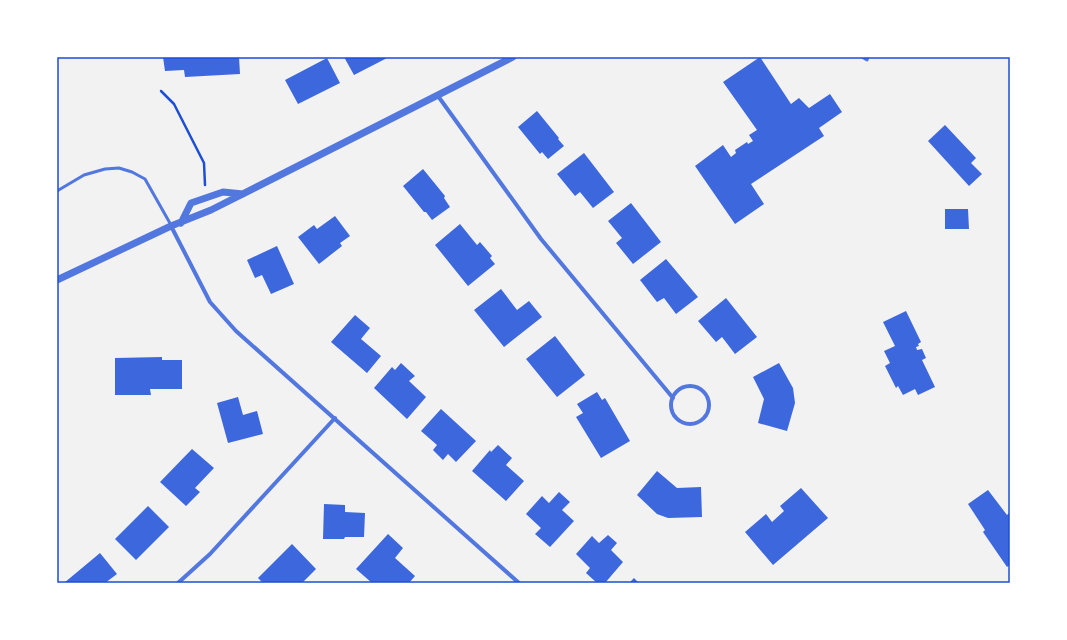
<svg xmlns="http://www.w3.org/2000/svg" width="1067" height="640" viewBox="0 0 1067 640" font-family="Lora,serif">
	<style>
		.building { fill: #3d67dc }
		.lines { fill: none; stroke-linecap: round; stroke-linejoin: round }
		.path { stroke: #1d4ed8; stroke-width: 2.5 }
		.service { stroke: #5277de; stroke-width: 3 }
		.minor { stroke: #5277de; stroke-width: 4 }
		.tertiary { stroke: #5277de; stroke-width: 7 }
		.neatline { fill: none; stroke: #1d4ed8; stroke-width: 1.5 }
	</style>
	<rect width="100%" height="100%" fill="#f2f2f2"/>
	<path class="building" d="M 163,57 L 239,57 L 240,74 L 185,77 L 184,70 L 165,71 Z
		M 344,57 L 389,57 L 354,75 Z
		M 760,57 L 791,104 L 799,98 L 809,108 L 830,94 L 842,112 L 819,128 L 824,136 L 751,184 L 764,204 L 735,224 L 695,166 L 723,145 L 731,157 L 736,153 L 735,150 L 747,142 L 748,144 L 753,141 L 749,135 L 757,130 L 723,82 Z
		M 327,58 L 340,83 L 298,104 L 285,80 Z
		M 537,111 L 559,138 L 558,139 L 564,146 L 548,159 L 542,152 L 540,154 L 518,127 Z
		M 945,125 L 976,158 L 971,163 L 982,174 L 969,186 L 928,141 Z
		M 584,153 L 614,192 L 593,208 L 580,192 L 575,196 L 557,174 Z
		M 423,169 L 445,196 L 444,198 L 450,207 L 432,220 L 426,212 L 424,212 L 403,186 Z
		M 631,203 L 661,242 L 633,264 L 616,243 L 622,238 L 608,221 Z
		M 945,209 L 968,209 L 969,229 L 945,229 Z
		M 335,216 L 350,236 L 340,243 L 342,246 L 319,264 L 298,237 L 314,225 L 317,229 Z
		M 460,224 L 477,245 L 480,242 L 492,256 L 490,258 L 495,264 L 468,286 L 435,245 Z
		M 277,246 L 294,284 L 271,294 L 262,275 L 255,278 L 247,260 Z
		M 666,259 L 698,297 L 676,314 L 664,298 L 657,302 L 640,280 Z
		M 501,289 L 517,310 L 529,301 L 542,317 L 504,347 L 474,310 Z
		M 726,298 L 757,337 L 735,354 L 722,337 L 716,342 L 698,321 Z
		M 906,311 L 921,342 L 918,344 L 919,346 L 916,347 L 917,350 L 922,349 L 926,358 L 922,360 L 935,387 L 918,395 L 915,389 L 903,395 L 898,386 L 896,388 L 885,366 L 890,363 L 884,351 L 895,346 L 883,322 Z
		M 355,315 L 370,328 L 361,339 L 381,356 L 367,373 L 331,342 Z
		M 555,336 L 585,375 L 557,397 L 526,359 Z
		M 162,357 L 162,360 L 182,360 L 182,389 L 150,389 L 151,395 L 115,395 L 115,358 Z
		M 401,363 L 415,376 L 409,381 L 426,397 L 407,419 L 374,388 L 392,367 L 395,370 Z
		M 779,363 L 793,388 L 795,403 L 787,431 L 758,423 L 764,399 L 753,377 Z
		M 597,392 L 602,400 L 605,398 L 630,441 L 601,458 L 576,417 L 583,413 L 577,404 Z
		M 238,397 L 243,415 L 257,411 L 263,434 L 228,443 L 217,403 Z
		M 441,409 L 476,441 L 456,462 L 448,454 L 443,460 L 433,450 L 437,445 L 421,431 Z
		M 498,445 L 512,458 L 506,465 L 524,481 L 506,501 L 472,471 L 490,450 L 491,452 Z
		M 192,449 L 214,468 L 195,488 L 200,492 L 186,506 L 160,482 Z
		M 657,471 L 677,488 L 701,487 L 702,517 L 668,518 L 657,514 L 637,495 Z
		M 801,488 L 828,518 L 773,565 L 745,532 L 766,514 L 772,522 L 784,511 L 780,506 Z
		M 988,490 L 1007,515 L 1009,513 L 1010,515 L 1010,565 L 1007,567 L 983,532 L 985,530 L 968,504 Z
		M 559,492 L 570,502 L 562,510 L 574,521 L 550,547 L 535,534 L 541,528 L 526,514 L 542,496 L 549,503 Z
		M 324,504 L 345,505 L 345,512 L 365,513 L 364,537 L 345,537 L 344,539 L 323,539 Z
		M 148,506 L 169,527 L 136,560 L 115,539 Z
		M 388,534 L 403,548 L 395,558 L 415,576 L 409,583 L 372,583 L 356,569 Z
		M 608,535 L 617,543 L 611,550 L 623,562 L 605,583 L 597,583 L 586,573 L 590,568 L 576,554 L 592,536 L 599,543 Z
		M 292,544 L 316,569 L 302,583 L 263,583 L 258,578 Z
		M 100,553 L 117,574 L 105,583 L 64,583 Z
		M 634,578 L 639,583 L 629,583 Z"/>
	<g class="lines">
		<path class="path" d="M 161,91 L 174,104 L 204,163 L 205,185"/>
		<path class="service" d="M 862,57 L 867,60 L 868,57
			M 57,191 L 84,175 L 105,169 L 119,168 L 132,172 L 145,179 L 171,225"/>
		<path class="minor" d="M 438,96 L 541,239 L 673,398
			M 171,226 L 210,302 L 236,331 L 519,583
			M671 405a19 19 0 1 1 38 0a19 19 0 1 1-38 0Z
			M 178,583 L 210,554 L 335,418"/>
		<path class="tertiary" d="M 181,223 L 191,203 L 223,192 L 243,194
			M 57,280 L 171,226 L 211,210 L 513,57"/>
	</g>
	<rect width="1067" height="640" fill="none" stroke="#ffffff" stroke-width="116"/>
	<rect x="58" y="58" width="951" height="524" class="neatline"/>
</svg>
